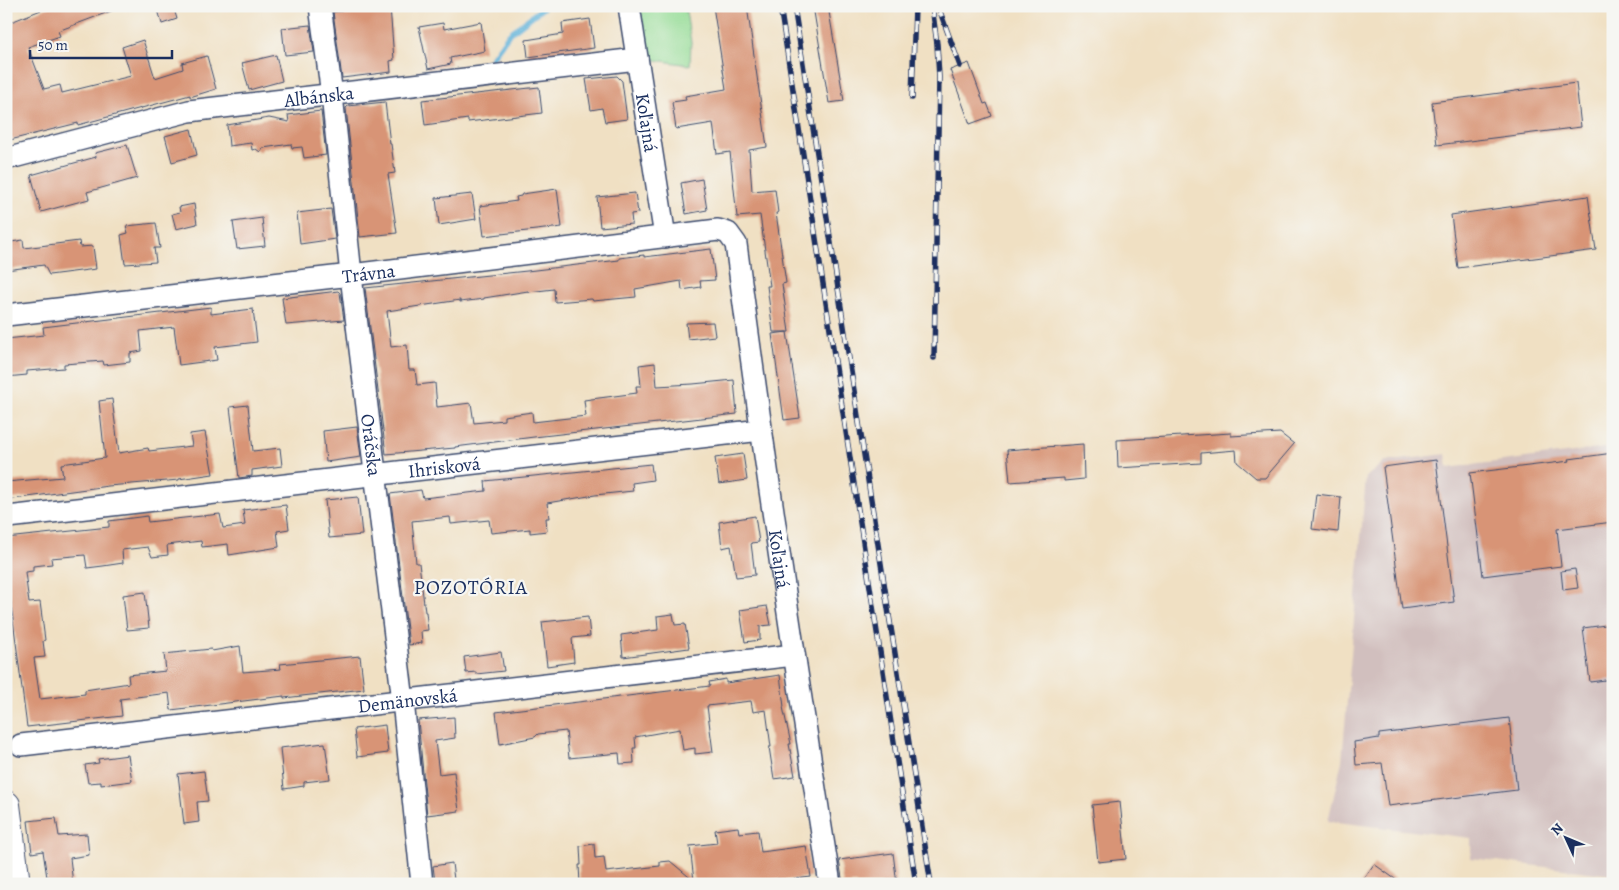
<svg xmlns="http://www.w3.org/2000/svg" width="1619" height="890" viewBox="0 0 1619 890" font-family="Alegreya,serif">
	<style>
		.industrial { fill: #d1bfbe }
		.green { fill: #96dd97; stroke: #58867a }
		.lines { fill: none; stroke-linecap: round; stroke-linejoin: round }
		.stream { stroke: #5cb0d8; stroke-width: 5.5 }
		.building { fill: #d89476 }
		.street-casing { stroke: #3b4a6d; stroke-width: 24 }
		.secondary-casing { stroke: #3b4a6d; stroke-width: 30 }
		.street { stroke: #fff; stroke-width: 21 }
		.secondary { stroke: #fff; stroke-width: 28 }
		.rail-casing { stroke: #1b2f5e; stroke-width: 5.5 }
		.rail { stroke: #f6f6f2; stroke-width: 4; stroke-dasharray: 11; stroke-linecap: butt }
		.labels { text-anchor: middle; stroke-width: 4.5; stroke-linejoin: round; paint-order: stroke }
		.street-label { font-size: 19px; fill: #1b2f5e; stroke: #f6f6f2 }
		.neighbourhood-label { font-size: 20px; letter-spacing: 1px; fill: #1b2f5e; stroke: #f6f6f2 }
	</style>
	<rect width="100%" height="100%" fill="#f6f6f2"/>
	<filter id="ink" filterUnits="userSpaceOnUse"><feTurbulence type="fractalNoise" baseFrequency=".02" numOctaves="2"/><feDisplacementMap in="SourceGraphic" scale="10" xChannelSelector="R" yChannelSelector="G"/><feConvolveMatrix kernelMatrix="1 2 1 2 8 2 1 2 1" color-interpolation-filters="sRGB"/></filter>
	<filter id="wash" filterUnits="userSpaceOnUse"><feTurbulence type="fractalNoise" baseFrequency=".0096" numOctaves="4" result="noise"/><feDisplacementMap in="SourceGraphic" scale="20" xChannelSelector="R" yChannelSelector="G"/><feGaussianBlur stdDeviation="1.12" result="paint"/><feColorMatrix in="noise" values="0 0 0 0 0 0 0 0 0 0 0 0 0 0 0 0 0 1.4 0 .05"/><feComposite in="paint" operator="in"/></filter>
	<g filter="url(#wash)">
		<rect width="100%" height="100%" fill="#f0e0c3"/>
		<path class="industrial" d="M 1613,447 L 1613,875 L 1471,858 L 1471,838 L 1328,821 L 1342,761 L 1366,477 L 1384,462 L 1446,454 L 1448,468 Z"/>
		<path class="green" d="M 640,6 L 685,6 L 691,42 L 690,65 L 655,60 L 647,51 Z"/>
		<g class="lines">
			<path class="stream" d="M 492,58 L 509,34 L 545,6"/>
		</g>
		<g id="blocks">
			<path class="building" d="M 51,6 L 119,6 L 119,8 L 58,31 L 60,36 L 28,47 L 44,89 L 60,85 L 62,93 L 131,76 L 122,47 L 143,40 L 155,78 L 183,69 L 182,63 L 207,56 L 216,89 L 190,97 L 190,95 L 78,125 L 78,123 L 6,141 L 6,24 Z
				M 157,6 L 173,6 L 177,19 L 162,24 Z
				M 341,6 L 390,6 L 394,60 L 390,61 L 391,72 L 342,78 L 333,12 L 342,11 Z
				M 713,6 L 747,6 L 767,147 L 749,150 L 752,191 L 775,189 L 778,213 L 776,213 L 786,283 L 782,284 L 789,332 L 773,332 L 767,286 L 770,286 L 760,215 L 737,217 L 730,152 L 717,154 L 713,123 L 676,129 L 672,102 L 686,100 L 685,96 L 726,89 Z
				M 813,6 L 828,6 L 844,101 L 829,103 Z
				M 590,19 L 594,48 L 528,57 L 526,40 L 563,34 L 562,23 Z
				M 481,22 L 485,51 L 450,58 L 451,64 L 428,69 L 419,27 L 443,23 L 444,29 Z
				M 310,25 L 314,52 L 285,55 L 282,28 Z
				M 276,55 L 282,81 L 249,90 L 242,63 Z
				M 969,63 L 984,104 L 987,103 L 992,116 L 970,124 L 950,70 Z
				M 617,76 L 622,81 L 627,119 L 605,122 L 602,108 L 591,110 L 586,79 Z
				M 1576,83 L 1581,127 L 1437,145 L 1432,102 Z
				M 539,87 L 542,113 L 468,122 L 468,119 L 425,125 L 422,100 Z
				M 385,102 L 390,144 L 391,144 L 395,173 L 388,174 L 397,233 L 360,237 L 346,108 L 348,106 Z
				M 321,111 L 326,155 L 304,158 L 302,147 L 292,148 L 291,144 L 263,148 L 260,152 L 256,149 L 252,150 L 251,143 L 229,146 L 227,125 L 269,118 L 289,122 L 288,115 Z
				M 191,129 L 197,155 L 172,162 L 165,136 Z
				M 127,145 L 137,178 L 87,192 L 89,199 L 41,212 L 31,175 L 96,157 L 95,153 Z
				M 702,179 L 707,210 L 686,214 L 681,183 Z
				M 557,189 L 562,227 L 484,236 L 480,206 L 517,201 L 516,197 L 521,196 L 522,194 Z
				M 635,193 L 638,213 L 631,214 L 632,224 L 600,227 L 597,197 Z
				M 472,194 L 476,219 L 439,225 L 436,198 Z
				M 1588,196 L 1596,250 L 1458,268 L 1451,215 Z
				M 194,204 L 197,224 L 176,229 L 172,214 L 180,212 L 179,207 Z
				M 331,209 L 335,239 L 300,244 L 297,213 Z
				M 262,218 L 265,246 L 237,249 L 233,222 Z
				M 156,223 L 160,248 L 154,248 L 156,262 L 125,264 L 121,235 L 128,233 L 126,226 Z
				M 23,240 L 24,248 L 79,241 L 80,247 L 93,246 L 96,269 L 49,275 L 44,265 L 6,270 L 6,243 Z
				M 711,249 L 715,280 L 700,281 L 701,287 L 682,290 L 681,281 L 635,289 L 636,297 L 593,301 L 592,299 L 555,302 L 554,289 L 528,292 L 528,291 L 484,298 L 484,299 L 460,302 L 460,300 L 387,311 L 391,347 L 407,345 L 409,370 L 415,370 L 417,385 L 435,383 L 437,407 L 471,403 L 474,423 L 504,420 L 504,416 L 532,412 L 533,422 L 586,416 L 584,400 L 637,393 L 636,386 L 641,386 L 639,365 L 655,363 L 657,386 L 693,384 L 734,380 L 737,414 L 534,437 L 455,447 L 455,448 L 386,454 L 365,288 L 527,271 L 619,260 L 619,258 L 644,255 L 644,257 Z
				M 338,291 L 340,293 L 344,320 L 286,325 L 282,298 Z
				M 211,307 L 211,314 L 253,309 L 257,342 L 215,347 L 217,360 L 179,365 L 174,327 L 140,331 L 142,351 L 130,353 L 130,362 L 104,365 L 103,361 L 64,364 L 64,368 L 27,371 L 27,375 L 6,377 L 6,339 L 44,335 L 43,327 Z
				M 713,322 L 715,336 L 688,339 L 686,323 Z
				M 787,332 L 800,418 L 784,420 L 772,334 Z
				M 112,399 L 119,453 L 148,448 L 149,451 L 192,446 L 190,434 L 205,432 L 213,474 L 179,479 L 179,480 L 108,486 L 6,500 L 6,482 L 63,477 L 61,464 L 105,458 L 99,401 Z
				M 248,405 L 253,451 L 280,448 L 282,466 L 252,470 L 252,476 L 239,478 L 230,407 Z
				M 357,427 L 361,457 L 326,462 L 323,431 Z
				M 1231,433 L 1231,436 L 1280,433 L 1294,444 L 1265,478 L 1256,478 L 1237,462 L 1236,450 L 1201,453 L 1201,463 L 1118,468 L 1117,440 Z
				M 1083,444 L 1084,479 L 1064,481 L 1064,478 L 1010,482 L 1007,450 Z
				M 1613,453 L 1613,522 L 1557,529 L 1561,566 L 1483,576 L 1470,473 L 1570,461 L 1569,459 Z
				M 743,454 L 747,480 L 719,484 L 715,458 Z
				M 1436,460 L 1454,602 L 1402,609 L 1383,467 Z
				M 651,464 L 653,480 L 632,483 L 633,491 L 595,495 L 547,503 L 549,518 L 546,518 L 547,531 L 530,533 L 530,529 L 491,533 L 489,520 L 451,524 L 450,517 L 412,521 L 416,563 L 419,563 L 425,612 L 426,612 L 428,630 L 421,631 L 422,643 L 409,645 L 390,494 L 421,490 L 423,498 L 486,491 L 485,481 Z
				M 1316,494 L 1341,497 L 1338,532 L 1312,529 Z
				M 358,497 L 362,535 L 329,538 L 325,500 Z
				M 286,505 L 289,529 L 277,531 L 279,547 L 229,555 L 228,544 L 202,547 L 201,541 L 167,545 L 168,555 L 152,557 L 148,547 L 122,550 L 123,563 L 103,566 L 87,568 L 85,555 L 51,558 L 52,564 L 33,566 L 33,571 L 25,572 L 29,603 L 40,602 L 45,640 L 43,641 L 45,657 L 34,658 L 40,699 L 85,694 L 85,690 L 129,683 L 128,675 L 166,671 L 164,654 L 211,649 L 212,651 L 240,646 L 243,672 L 281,669 L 280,664 L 360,656 L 364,689 L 284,698 L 284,696 L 171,710 L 169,693 L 120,699 L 122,716 L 27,727 L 6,566 L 6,538 L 109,527 L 109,521 L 147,516 L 148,522 L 220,514 L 223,528 L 245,525 L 243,510 Z
				M 755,516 L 759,542 L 751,543 L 755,575 L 736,577 L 731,546 L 722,548 L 719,522 Z
				M 1575,569 L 1578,588 L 1563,590 L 1561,571 Z
				M 145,592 L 149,628 L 127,630 L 123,595 Z
				M 767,606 L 771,625 L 760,626 L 760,640 L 745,642 L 740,610 Z
				M 673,614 L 675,625 L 685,624 L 689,648 L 623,657 L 621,635 L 658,630 L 657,616 Z
				M 588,617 L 590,636 L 572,638 L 574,662 L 547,666 L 542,622 Z
				M 1613,624 L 1613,679 L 1590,682 L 1583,628 Z
				M 501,652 L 504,671 L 476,674 L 476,672 L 466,673 L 464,657 Z
				M 780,675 L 784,707 L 783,707 L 791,744 L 789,744 L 795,776 L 774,779 L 769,747 L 771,747 L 766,710 L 753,712 L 751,701 L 707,706 L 713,752 L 695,754 L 695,748 L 683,750 L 680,729 L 635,737 L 636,748 L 633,748 L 634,763 L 620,764 L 619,753 L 569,758 L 566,731 L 538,734 L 535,737 L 500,744 L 496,712 L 710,686 L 709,682 L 726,679 L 726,683 Z
				M 454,717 L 455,738 L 435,741 L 439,774 L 454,772 L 459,811 L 427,815 L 418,720 Z
				M 1509,718 L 1517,790 L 1388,806 L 1382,763 L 1356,765 L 1354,742 L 1379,738 L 1379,734 Z
				M 385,725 L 388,753 L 357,757 L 354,729 Z
				M 325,743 L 330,779 L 304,782 L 304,786 L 284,789 L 280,748 Z
				M 128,755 L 132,781 L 101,785 L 101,782 L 88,783 L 85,765 L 99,763 L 98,759 Z
				M 204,771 L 208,801 L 197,802 L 199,822 L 184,824 L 178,774 Z
				M 1120,802 L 1126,859 L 1098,862 L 1092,805 Z
				M 56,818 L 59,836 L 87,834 L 89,855 L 70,858 L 73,884 L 48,884 L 43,851 L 32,853 L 28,821 Z
				M 738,827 L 739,833 L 758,831 L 761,852 L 806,846 L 811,877 L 779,881 L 779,879 L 739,884 L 580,884 L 579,865 L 581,865 L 580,846 L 594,844 L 595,858 L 604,857 L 606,872 L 660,866 L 660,862 L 670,861 L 694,881 L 690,846 L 717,843 L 715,830 Z
				M 893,853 L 897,884 L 843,884 L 839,860 Z
				M 452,863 L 454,880 L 435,882 L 433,866 Z
				M 1374,864 L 1402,884 L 1360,884 Z"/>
		</g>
	</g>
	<g filter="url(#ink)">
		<use href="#blocks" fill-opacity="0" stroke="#3b4a6d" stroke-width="1"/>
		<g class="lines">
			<g class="street-casing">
				<g id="street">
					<path id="s1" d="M 320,6 L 332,95 L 352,284 L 403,701 L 422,884"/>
					<path id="s2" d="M 629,6 L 665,237"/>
					<path id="s3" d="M 6,159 L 189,111 L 637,59"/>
					<path id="s4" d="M 6,315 L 351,275 L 718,230 L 728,233 L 736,244 C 764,458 796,671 830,884"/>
					<path id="s5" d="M 8,517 L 761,430"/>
					<path id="s6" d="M 21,745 L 794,655"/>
				</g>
			</g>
			<g class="secondary-casing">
				<path id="secondary" d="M 6,805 L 16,884"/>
			</g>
			<use href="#street" class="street"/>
			<use href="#secondary" class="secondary"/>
			<g class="rail-casing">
				<path id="rail" d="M 780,6 L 916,884
					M 794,6 L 931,884
					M 932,6 L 937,44 L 939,77 L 934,358
					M 938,6 L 960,66
					M 912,98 L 915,6"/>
			</g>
			<use href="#rail" class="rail"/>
		</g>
	</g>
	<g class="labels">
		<g class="street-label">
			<text dy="7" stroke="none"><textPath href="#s3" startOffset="320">Albánska</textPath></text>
			<text dy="7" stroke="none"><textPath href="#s2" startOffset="118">Koľajná</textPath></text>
			<text dy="7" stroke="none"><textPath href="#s4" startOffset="365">Trávna</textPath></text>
			<text dy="7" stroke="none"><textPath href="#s1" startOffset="442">Oráčska</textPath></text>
			<text dy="7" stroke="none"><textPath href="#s5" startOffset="439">Ihrisková</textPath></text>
			<text dy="7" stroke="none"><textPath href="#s4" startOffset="1059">Koľajná</textPath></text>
			<text dy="7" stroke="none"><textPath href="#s6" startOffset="389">Demänovská</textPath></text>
		</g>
		<g class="neighbourhood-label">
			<text x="471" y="594">POZOTÓRIA</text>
		</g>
	</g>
	<rect width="1619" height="890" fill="none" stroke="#f6f6f2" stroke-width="25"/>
	<g transform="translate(1566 838) rotate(314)" stroke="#f6f6f2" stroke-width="4" paint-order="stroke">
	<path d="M0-4L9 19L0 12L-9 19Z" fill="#1b2f5e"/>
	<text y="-8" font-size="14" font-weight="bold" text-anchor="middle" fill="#1b2f5e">N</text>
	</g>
	<path d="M30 50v8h142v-8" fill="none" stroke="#1b2f5e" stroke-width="2.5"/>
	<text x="38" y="50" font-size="15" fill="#1b2f5e" stroke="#f6f6f2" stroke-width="4" paint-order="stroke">50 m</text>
</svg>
